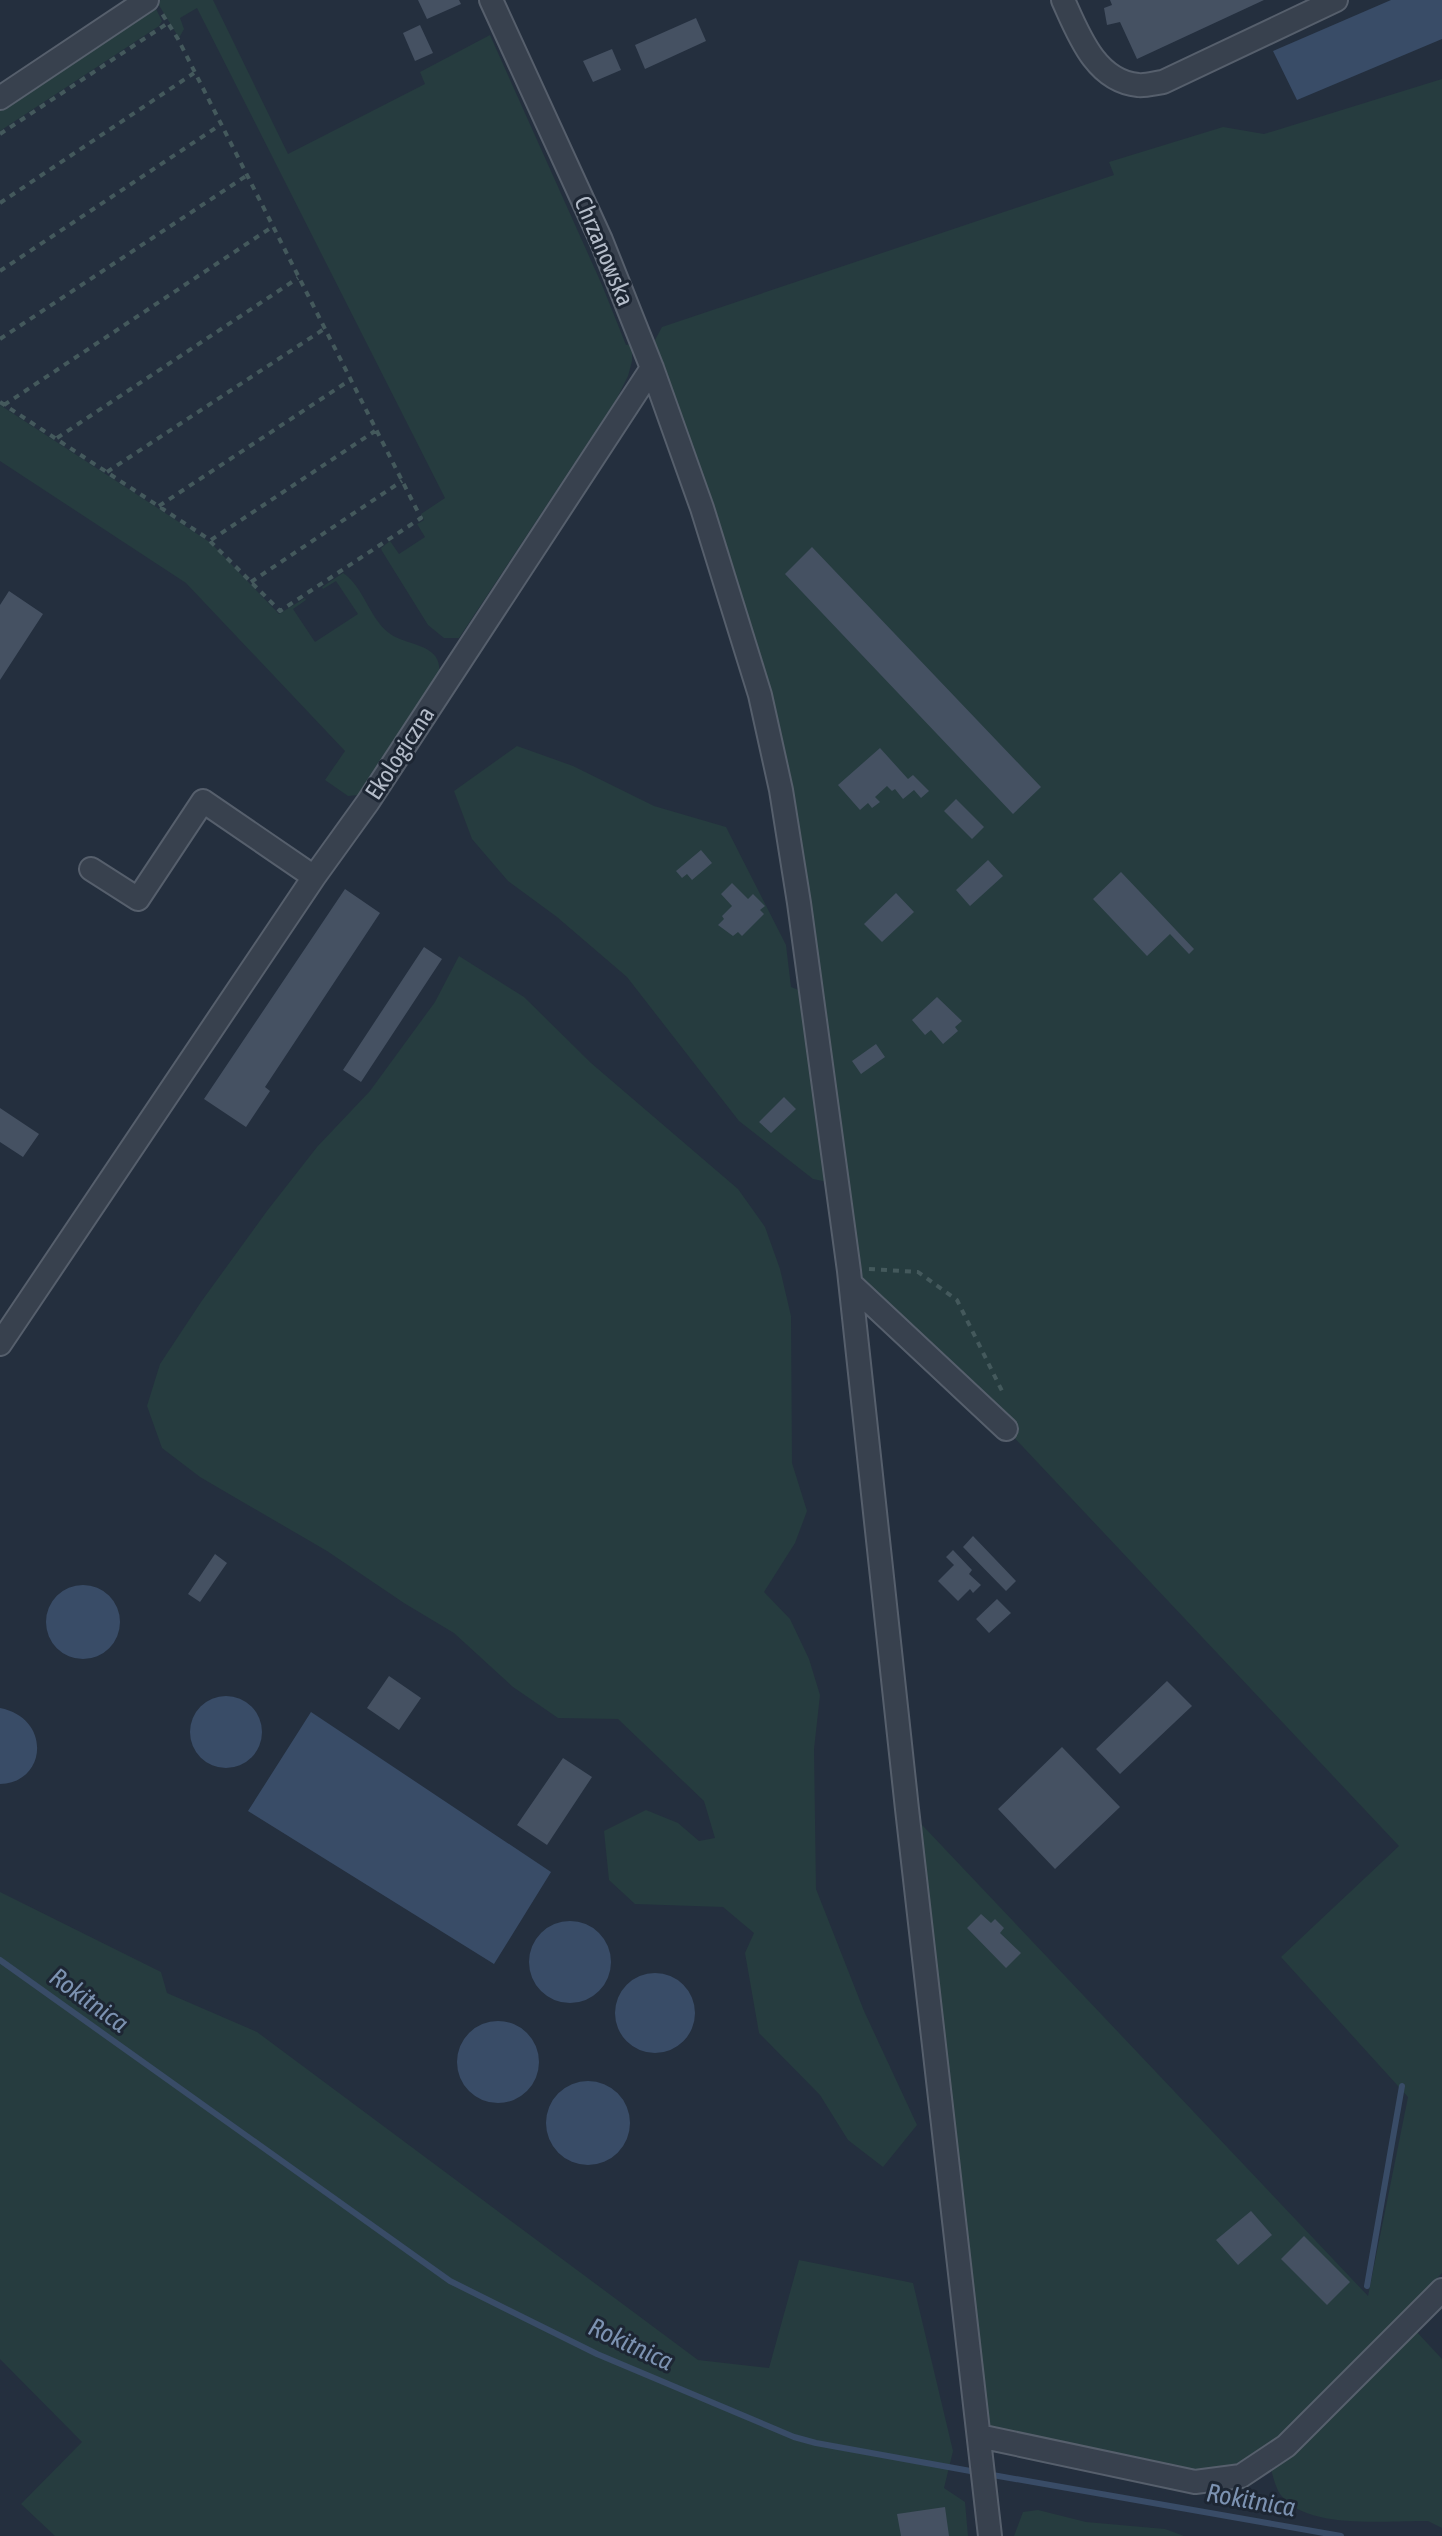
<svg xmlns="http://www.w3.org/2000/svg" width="1442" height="2536" viewBox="0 0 1442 2536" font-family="'Asap Condensed',sans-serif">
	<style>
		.green { fill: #263c3f }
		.water { fill: #394c67 }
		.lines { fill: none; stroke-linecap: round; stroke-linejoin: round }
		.stream { stroke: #394c67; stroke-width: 6 }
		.building { fill: #455162 }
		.minor-casing { stroke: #565f6c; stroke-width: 26 }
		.path { stroke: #44595c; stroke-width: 4; stroke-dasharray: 6 6; stroke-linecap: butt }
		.minor { stroke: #38414e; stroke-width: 22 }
		.labels { text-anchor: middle; stroke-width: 6; stroke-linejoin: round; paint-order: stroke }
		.street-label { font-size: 24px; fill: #b4bcc9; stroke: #1d2633 }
		.water-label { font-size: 26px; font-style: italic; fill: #7c92b1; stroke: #1d2633 }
	</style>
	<rect width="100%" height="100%" fill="#242f3e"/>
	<path class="green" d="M 161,0 L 213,0 L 288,154 L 425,84 L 420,72 L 490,35 L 602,285 L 626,345 L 632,344 L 632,361 L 628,376 L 616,400 L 459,638 L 444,638 L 428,625 L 382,551 L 381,548 L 390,541 L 399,554 L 425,537 L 417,524 L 424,520 L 421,514 L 445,498 L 197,8 L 180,18 L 184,29 L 179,38 L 157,2 Z
		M 154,5 L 162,21 L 159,26 L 0,131 L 0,106 Z
		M 1442,79 L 1442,2273 L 1401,2315 L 1442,2359 L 1442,2528 L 1428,2521 C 1388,2520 1306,2531 1280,2494 C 1274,2485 1272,2469 1267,2459 L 1195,2482 L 979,2436 L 907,1809 L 1368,2296 L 1408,2097 L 1281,1957 L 1399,1846 L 1006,1429 L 851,1284 L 837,1184 L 813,1179 L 739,1121 L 627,977 L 557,917 L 508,881 L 472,839 L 454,791 L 517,746 L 573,766 L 654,806 L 726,827 L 786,945 L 791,987 L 811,995 L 781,790 L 647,355 L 662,327 L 1114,175 L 1109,162 L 1223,127 L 1264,134 Z
		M 0,405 L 211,543 L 279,614 L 305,598 L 306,600 L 293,609 L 315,642 L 358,614 L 336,581 L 323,589 L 322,587 L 343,573 C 364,587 369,618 389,633 C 405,646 443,643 439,673 L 358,795 L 348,796 L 325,780 L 345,751 L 186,583 L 0,461 Z
		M 459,956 L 524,997 L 591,1063 L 738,1189 L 765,1227 L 780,1269 L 791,1316 L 792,1463 L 807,1511 L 795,1543 L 764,1592 L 790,1619 L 809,1659 L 820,1695 L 814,1749 L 816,1889 L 864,2011 L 917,2125 L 883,2167 L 848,2140 L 820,2095 L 759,2033 L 745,1953 L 754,1933 L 723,1907 L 635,1904 L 609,1880 L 604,1831 L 646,1810 L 678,1823 L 699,1841 L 715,1838 L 704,1801 L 618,1719 L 558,1718 L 513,1687 L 454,1633 L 404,1603 L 327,1551 L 200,1477 L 162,1448 L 147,1406 L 160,1364 L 201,1302 L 267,1211 L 317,1147 L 370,1091 L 435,1002 Z
		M 0,1892 L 161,1972 L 167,1993 L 257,2032 L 698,2360 L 769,2368 L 799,2260 L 913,2283 L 953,2451 L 944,2488 L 965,2502 L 968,2536 L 55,2536 L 21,2504 L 82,2442 L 0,2359 Z
		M 1038,2510 L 1086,2522 L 1165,2529 L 1184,2536 L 1014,2536 L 1023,2512 Z"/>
	<path class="water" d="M 1391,0 L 1442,0 L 1442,39 L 1297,100 L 1273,51 Z
		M46 1622a37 37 0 1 1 74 0a37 37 0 1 1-74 0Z
		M190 1732a36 36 0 1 1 72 0a36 36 0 1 1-72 0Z
		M 0,1708 C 52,1718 47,1783 0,1784 Z
		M 311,1712 L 551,1872 L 494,1964 L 248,1811 Z
		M529 1962a41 41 0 1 1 82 0a41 41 0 1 1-82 0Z
		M615 2013a40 40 0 1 1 80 0a40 40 0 1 1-80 0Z
		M457 2062a41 41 0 1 1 82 0a41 41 0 1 1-82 0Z
		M546 2123a42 42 0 1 1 84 0a42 42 0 1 1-84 0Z"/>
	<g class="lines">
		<path class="stream" d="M 0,1960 L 450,2281 L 597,2354 L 794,2437 L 816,2443 L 976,2472
			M 1367,2286 L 1402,2086
			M 987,2474 L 1341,2536"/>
	</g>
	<path class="building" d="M 418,0 L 459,0 L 461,4 L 427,19 Z
		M 1110,0 L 1264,0 L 1137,59 L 1120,22 L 1107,25 L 1104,8 L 1112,5 Z
		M 696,18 L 706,41 L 645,69 L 635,45 Z
		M 420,25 L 433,53 L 415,61 L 403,33 Z
		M 612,49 L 621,70 L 593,82 L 583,61 Z
		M 812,547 L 1041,787 L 1013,814 L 785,574 Z
		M 9,591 L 43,614 L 0,680 L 0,605 Z
		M 880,748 L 908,779 L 913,775 L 929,791 L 921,798 L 914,790 L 903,799 L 895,789 L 892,791 L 887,786 L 875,797 L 880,802 L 872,808 L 868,803 L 860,810 L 838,785 Z
		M 956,799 L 984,827 L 972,839 L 944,811 Z
		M 701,850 L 712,863 L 692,880 L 687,874 L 682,878 L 676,871 Z
		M 988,860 L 1003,876 L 970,906 L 956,890 Z
		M 1121,872 L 1194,949 L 1189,954 L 1170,934 L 1147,956 L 1093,899 Z
		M 732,883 L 748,899 L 753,894 L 765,906 L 760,910 L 764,914 L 742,936 L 738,932 L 733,936 L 718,925 L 724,919 L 722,916 L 732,906 L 721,894 Z
		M 345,889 L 380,913 L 265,1087 L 270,1091 L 246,1127 L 204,1099 Z
		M 896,893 L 914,912 L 882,942 L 864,924 Z
		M 424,947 L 442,959 L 361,1082 L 343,1070 Z
		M 937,997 L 962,1021 L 955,1027 L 958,1031 L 943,1044 L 931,1030 L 925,1035 L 912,1020 Z
		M 876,1044 L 885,1057 L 861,1074 L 852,1061 Z
		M 784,1097 L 796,1109 L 771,1133 L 759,1122 Z
		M 0,1108 L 39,1134 L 23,1157 L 0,1142 Z
		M 973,1536 L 1016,1581 L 1006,1591 L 963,1547 Z
		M 953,1550 L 972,1570 L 969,1574 L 981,1585 L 973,1593 L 970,1589 L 958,1601 L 938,1581 L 954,1565 L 946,1557 Z
		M 215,1554 L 227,1563 L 200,1602 L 188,1594 Z
		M 997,1599 L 1011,1613 L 989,1633 L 976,1619 Z
		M 389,1676 L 421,1698 L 399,1730 L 367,1708 Z
		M 1167,1681 L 1192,1706 L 1120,1774 L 1096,1749 Z
		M 1062,1747 L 1120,1807 L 1055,1869 L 998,1809 Z
		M 563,1758 L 592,1777 L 547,1845 L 517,1825 Z
		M 981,1914 L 991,1923 L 995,1919 L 1004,1928 L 1000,1933 L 1021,1953 L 1006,1968 L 967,1928 Z
		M 1251,2211 L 1272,2235 L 1238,2265 L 1216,2240 Z
		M 1304,2236 L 1350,2282 L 1327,2305 L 1281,2259 Z
		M 945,2507 L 949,2536 L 901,2536 L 897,2514 Z"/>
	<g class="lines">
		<g class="minor-casing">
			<path id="minor" d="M 491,0 L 601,240 L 652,368 L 702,508 L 760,695 L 781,790 L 799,903 L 849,1271 L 907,1809 L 990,2536
				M 1063,0 C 1078,33 1095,81 1138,85 C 1145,86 1155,83 1163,82 L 1336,0
				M 0,98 L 147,0
				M 91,869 L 138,899 L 203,801 L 314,877 L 368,802 L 652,368
				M 851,1284 L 1006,1429
				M 0,1344 L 314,877
				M 979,2436 L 1195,2482 L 1241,2476 L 1286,2446 L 1442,2290"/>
		</g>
		<path class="path" d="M 0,134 L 168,23
			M 0,203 L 194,73
			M 0,271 L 220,125
			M 0,339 L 246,176
			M 0,402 L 207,538 L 280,611 L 421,518 L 178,39 L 161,12
			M 4,405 L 272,227
			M 57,438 L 298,278
			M 107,472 L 324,329
			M 159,506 L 350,380
			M 211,540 L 375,431
			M 251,582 L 402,481
			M 869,1269 L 918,1272 L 957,1300 L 1004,1395"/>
		<use href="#minor" class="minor"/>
	</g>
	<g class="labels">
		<g class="street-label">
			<text transform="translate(604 251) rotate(67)" y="8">Chrzanowska</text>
			<text transform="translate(400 753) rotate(-57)" y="8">Ekologiczna</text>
		</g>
		<g class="water-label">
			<text transform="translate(89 2000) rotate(36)" y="9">Rokitnica</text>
			<text transform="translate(631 2344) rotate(25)" y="9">Rokitnica</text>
			<text transform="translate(1251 2500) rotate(10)" y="9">Rokitnica</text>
		</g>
	</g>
</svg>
